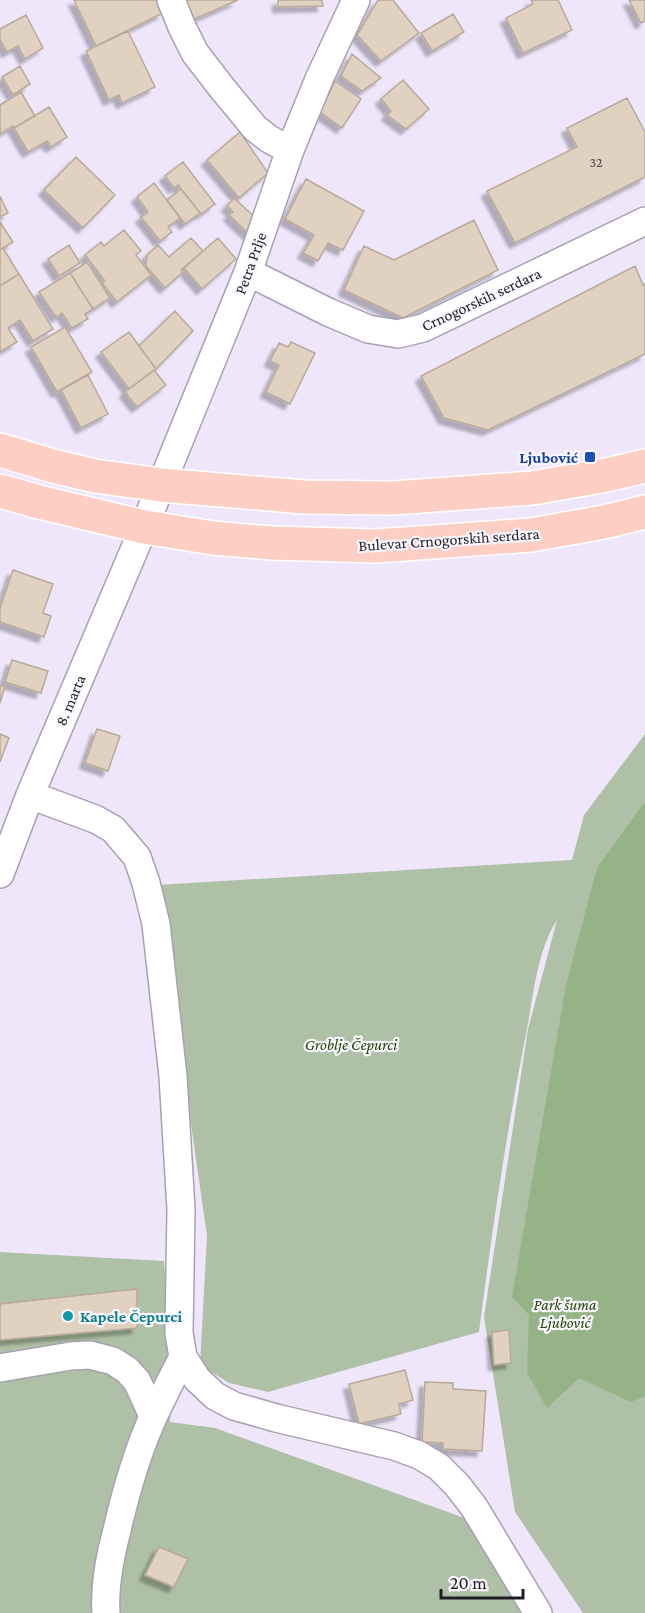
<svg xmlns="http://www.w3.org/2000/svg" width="645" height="1613" viewBox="0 0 645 1613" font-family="'Crimson Pro',serif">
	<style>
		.green { fill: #aec0a5 }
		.forest { fill: #96b387 }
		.building { fill: #e0d1c0; stroke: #b8aa99; stroke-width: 1.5; filter: url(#shadow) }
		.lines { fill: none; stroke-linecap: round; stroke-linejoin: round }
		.minor-casing { stroke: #a8a0b2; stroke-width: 30 }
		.major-casing { stroke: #fff; stroke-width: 36 }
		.minor { stroke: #fff; stroke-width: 27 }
		.major { stroke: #fdcfc4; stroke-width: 33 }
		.transit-dot { fill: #1a4fb4; stroke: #faf6fe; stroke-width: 2 }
		.culture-dot { fill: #0f9aa8; stroke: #faf6fe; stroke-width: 2 }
		.labels { text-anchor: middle; stroke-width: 4.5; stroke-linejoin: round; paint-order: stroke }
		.number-label { font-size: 14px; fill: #504a4b }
		.street-label { font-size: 16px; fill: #201d24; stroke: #faf6fe }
		.transit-label { font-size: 16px; font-weight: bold; fill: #164399; stroke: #faf6fe; text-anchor: end }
		.park-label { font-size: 16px; font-style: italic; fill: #204504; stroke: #faf6fe }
		.culture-label { font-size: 16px; font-weight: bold; fill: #0d838f; stroke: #faf6fe; text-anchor: start }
	</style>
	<defs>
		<filter id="shadow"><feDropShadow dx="-5.5" dy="5.5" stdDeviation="1.5" flood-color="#0004"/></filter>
	</defs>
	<rect width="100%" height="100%" fill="#efe6fb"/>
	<path class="green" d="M 645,734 L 645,1613 L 583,1613 L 515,1512 L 484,1317 L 528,1029 L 557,920 C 537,951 534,993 527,1029 C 507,1129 492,1230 479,1332 L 268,1392 L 229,1383 L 200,1365 L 207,1236 L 157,885 L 572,860 L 584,815 Z
		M 0,1252 L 164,1261 L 173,1376 L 170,1422 L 215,1428 L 470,1520 L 524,1613 L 0,1613 Z"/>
	<path class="forest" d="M 643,804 L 645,804 L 645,1396 L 631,1402 L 579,1378 L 547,1408 L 527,1373 L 529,1315 L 512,1297 L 566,985 L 597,868 Z"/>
	<path class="building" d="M 74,0 L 157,0 L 163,13 L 96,46 Z
		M 181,0 L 238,0 L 190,21 Z
		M 278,0 L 322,0 L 323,6 L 278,7 Z
		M 378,0 L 393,0 L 419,33 L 381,61 L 357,35 Z
		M 531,0 L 558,0 L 572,30 L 523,53 L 506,18 L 533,4 Z
		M 629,0 L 645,0 L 645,21 L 641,23 Z
		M 453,14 L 464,32 L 432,51 L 421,33 Z
		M 26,15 L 43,48 L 25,59 L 18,46 L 7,52 L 0,40 L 0,29 Z
		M 128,31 L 155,87 L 122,103 L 119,95 L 109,100 L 86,51 Z
		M 352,54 L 381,78 L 362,91 L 341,76 Z
		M 20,66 L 30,84 L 13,95 L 2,77 Z
		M 403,80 L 429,109 L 406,129 L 387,115 L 391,111 L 381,99 Z
		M 335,81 L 361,99 L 342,128 L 320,112 Z
		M 21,92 L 35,116 L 14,128 L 13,126 L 0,134 L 0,105 Z
		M 627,98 L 645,132 L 645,177 L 515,243 L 487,191 L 577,147 L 567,128 Z
		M 49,107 L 67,137 L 51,147 L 47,141 L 28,152 L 14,128 Z
		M 240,132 L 268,173 L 239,198 L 207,160 Z
		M 76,157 L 115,195 L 83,228 L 44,190 Z
		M 183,162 L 215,204 L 201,214 L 178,185 L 174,188 L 165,176 Z
		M 306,179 L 364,211 L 343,250 L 328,243 L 318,261 L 303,253 L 314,235 L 285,219 Z
		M 154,183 L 180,218 L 168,227 L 172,232 L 160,241 L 141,217 L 148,212 L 137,197 Z
		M 181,189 L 200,213 L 185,224 L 167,200 Z
		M 0,196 L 8,213 L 0,217 Z
		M 234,198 L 261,223 L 250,235 L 229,215 L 233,212 L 227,206 Z
		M 474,220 L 498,270 L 403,318 L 344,290 L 364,246 L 394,260 Z
		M 0,222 L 13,242 L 0,250 Z
		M 124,230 L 141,251 L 136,255 L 151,275 L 117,302 L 102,283 L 105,281 L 85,255 L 101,242 L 104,246 Z
		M 191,238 L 203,251 L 181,270 L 183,272 L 165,288 L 146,266 L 147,255 L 158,245 L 169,257 Z
		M 218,238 L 236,259 L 202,289 L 184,268 Z
		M 69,245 L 80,263 L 59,276 L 48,259 Z
		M 3,248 L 19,274 L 0,286 L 0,250 Z
		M 87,262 L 110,298 L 93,309 L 70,273 Z
		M 635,266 L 643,285 L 645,284 L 645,354 L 488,430 L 444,418 L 421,376 Z
		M 70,273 L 93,309 L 85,314 L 88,319 L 72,328 L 62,313 L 56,317 L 39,292 Z
		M 19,274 L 53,329 L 33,341 L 20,320 L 8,328 L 17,342 L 0,352 L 0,286 Z
		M 175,311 L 193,331 L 156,369 L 139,346 Z
		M 65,327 L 92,372 L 57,392 L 31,347 Z
		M 129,332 L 156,369 L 129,389 L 101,352 Z
		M 291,342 L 315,353 L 290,404 L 266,392 L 279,365 L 270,361 L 279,343 L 288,347 Z
		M 154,370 L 166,385 L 137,407 L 125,392 Z
		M 88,375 L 108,414 L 81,428 L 61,390 Z
		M 13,570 L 53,584 L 43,613 L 51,616 L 44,637 L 0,622 L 0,608 Z
		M 12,660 L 48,671 L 41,693 L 5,682 Z
		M 0,685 L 5,687 L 0,703 Z
		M 97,729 L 120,736 L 108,771 L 85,763 Z
		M 0,734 L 9,738 L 0,762 Z
		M 137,1289 L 137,1328 L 0,1340 L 0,1304 Z
		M 509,1330 L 511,1363 L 494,1365 L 492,1332 Z
		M 405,1370 L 413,1400 L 399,1404 L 401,1414 L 359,1424 L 349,1384 Z
		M 425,1382 L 453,1383 L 453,1389 L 486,1391 L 482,1451 L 443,1449 L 443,1443 L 422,1442 Z
		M 159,1547 L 188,1559 L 174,1587 L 145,1575 Z"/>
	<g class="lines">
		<g class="minor-casing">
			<path id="minor" d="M 171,0 L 182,27 L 195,53 L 222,88 L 255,128 L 269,139 L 290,150
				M 248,272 L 328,312 L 368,329 L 398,334 L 423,328 L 645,221
				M 30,795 L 95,819 L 113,829 L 137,857 L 146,883 L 156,924 L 173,1076 L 181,1209 L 179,1333 L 183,1357 L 197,1379 L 215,1396 L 234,1406 L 276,1418 L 394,1446 L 419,1455 L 439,1467 L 457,1485 L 474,1507 L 538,1613
				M 0,874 L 30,795 L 144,527 L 248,272 L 290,150 L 320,77 L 356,0
				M 0,1368 L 71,1356 L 90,1355 L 113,1361 L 127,1370 L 137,1381 L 153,1416
				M 106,1613 C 104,1585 110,1557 117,1530 C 126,1491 137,1452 154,1415 C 163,1396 173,1376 183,1357"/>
		</g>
		<g class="major-casing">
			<path id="major" d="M 0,450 L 53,466 L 95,476 L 161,485 L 304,497 L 393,498 L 532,488 L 602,476 L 645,466
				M 0,491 L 39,502 L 144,527 L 213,538 L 271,543 L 376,546 L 531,535 L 604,522 L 645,512"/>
		</g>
		<use href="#minor" class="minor"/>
		<use href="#major" class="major"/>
	</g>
	<rect class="transit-dot" x="584" y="451" width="12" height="12" rx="3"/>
	<circle class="culture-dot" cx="68" cy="1316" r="6"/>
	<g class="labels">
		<g class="number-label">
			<text x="596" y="167">32</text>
		</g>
		<g class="street-label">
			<text transform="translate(250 263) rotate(-70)" y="6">Petra Prlje</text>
			<text transform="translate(481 299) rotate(-25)" y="6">Crnogorskih serdara</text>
			<text transform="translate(449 539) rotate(-4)" y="6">Bulevar Crnogorskih serdara</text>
			<text transform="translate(70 700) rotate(-67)" y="6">8. marta</text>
		</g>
		<g class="transit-label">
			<text x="578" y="463">Ljubović</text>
		</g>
		<g class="park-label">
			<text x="351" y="1050">Groblje Čepurci</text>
			<text x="565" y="1310">Park šuma<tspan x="565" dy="18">Ljubović</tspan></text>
		</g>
		<g class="culture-label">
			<text x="80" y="1322">Kapele Čepurci</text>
		</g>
	</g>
	<path d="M441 1589v9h82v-9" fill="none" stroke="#201d24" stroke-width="3"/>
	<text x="450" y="1589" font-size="18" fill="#201d24" stroke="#faf6fe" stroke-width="4.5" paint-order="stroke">20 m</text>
</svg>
